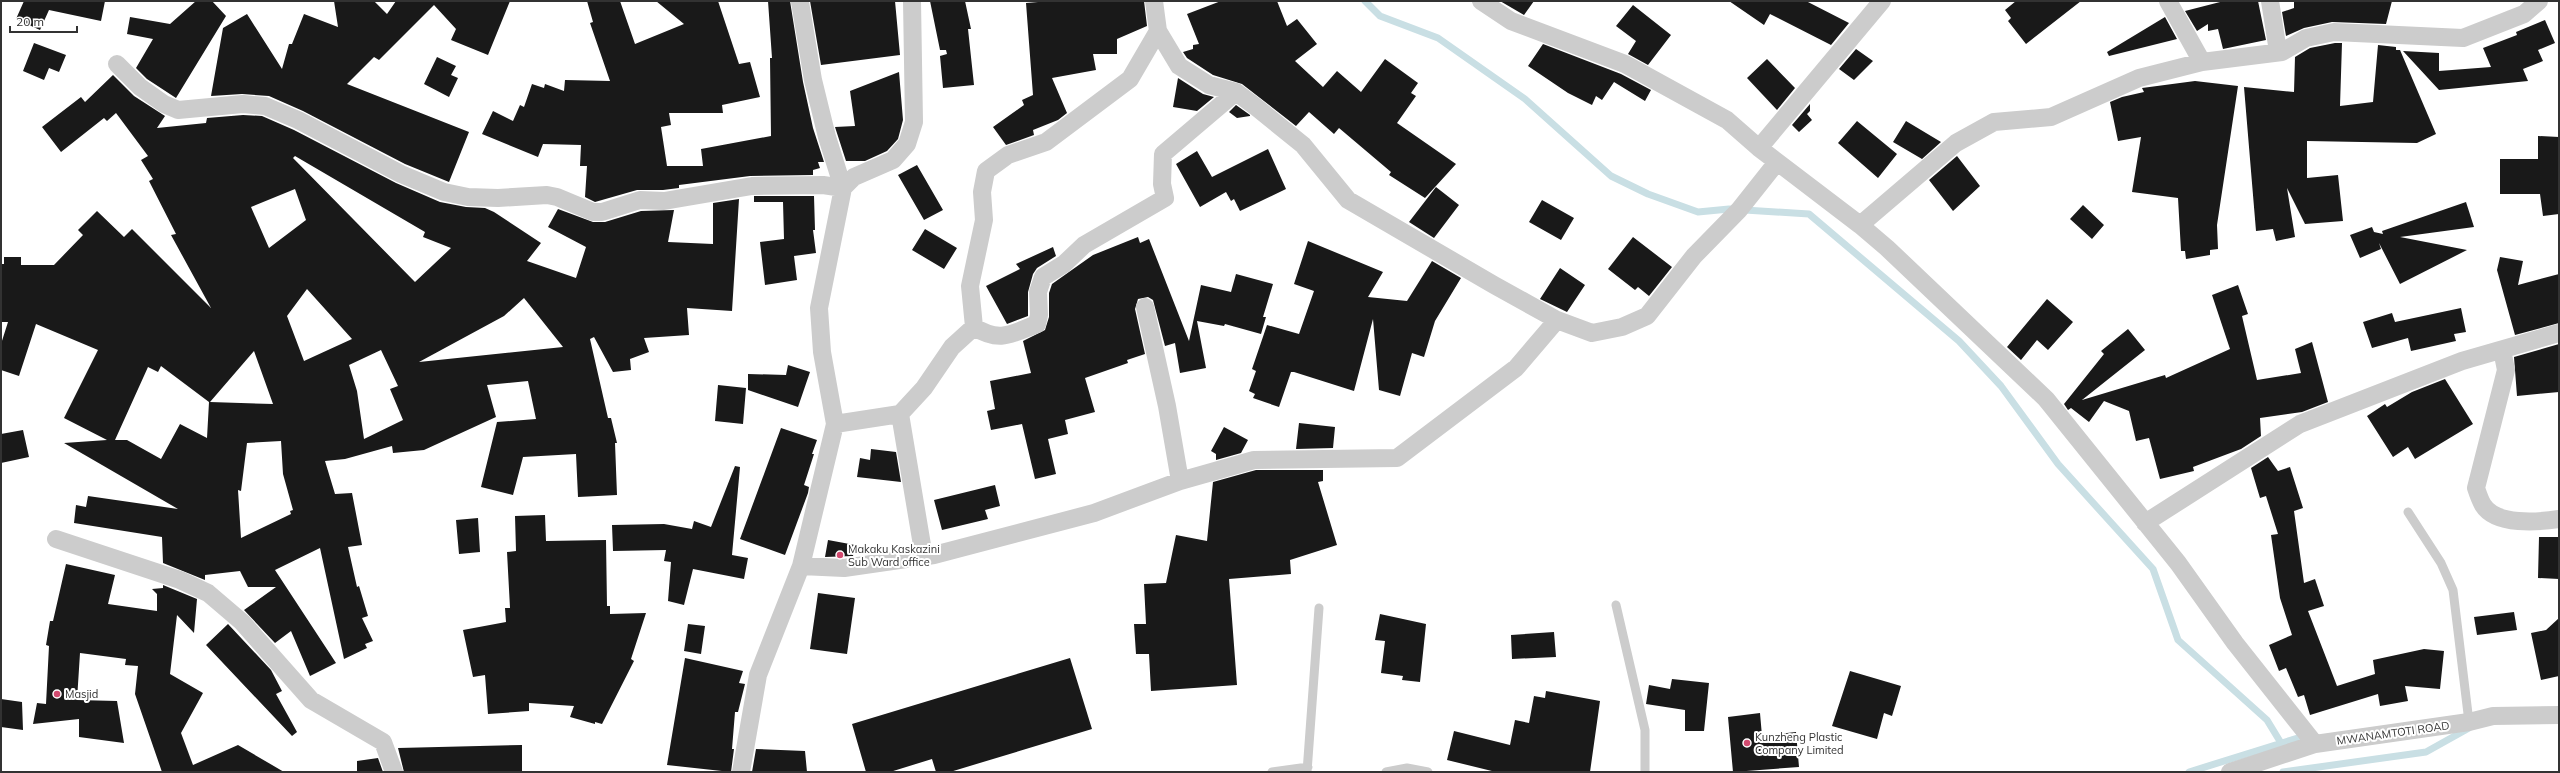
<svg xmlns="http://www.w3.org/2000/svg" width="2560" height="773" viewBox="0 0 2560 773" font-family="Mulish,sans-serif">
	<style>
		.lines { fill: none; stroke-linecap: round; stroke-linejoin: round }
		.stream { stroke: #c9dfe4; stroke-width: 7 }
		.building { fill: #191919; fill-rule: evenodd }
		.lane { stroke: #ccc; stroke-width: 9 }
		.street { stroke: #ccc; stroke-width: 18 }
		.poi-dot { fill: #d24a6f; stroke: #fff; stroke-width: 1.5 }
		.labels { text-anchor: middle; stroke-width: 4; stroke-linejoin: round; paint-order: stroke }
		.poi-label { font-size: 11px; fill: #323232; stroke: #fff; text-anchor: start }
		.street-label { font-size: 11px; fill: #323232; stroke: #fff }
	</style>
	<rect width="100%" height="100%" fill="#fff"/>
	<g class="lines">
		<path class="stream" d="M 1365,1 L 1380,16 L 1438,38 L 1525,99 L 1611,176 L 1648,194 L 1698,212 L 1729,209 L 1809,214 L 1959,341 L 2001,386 L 2058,464 L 2153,569 L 2178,640 L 2267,720 L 2281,743
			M 2189,772 L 2301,737
			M 2283,772 L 2426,752 L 2469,728"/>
	</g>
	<path class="building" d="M 24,1 L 105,1 L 101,21 L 49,10 L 40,30 L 16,19 Z
		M 196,1 L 212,1 L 226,16 L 176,98 L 147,79 L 136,68 L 153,39 L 127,34 L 130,17 L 170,24 Z
		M 334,1 L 374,1 L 387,14 L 396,1 L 510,1 L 488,55 L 451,40 L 456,29 L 434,5 L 379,60 L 374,57 L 347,84 L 469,132 L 449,182 L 405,164 L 303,111 L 269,96 L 242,94 L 211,96 L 223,28 L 247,14 L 282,69 L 289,44 L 292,44 L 304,14 L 338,27 Z
		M 587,1 L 620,1 L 635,44 L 684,24 L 656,1 L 718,1 L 739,64 L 750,62 L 760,97 L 722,105 L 723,113 L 669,113 L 671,125 L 661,127 L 667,166 L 703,166 L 701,149 L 771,136 L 770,58 L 772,58 L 768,1 L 790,1 L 803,82 L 813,128 L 824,162 L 818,162 L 820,168 L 813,170 L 813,175 L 750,176 L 679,185 L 679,188 L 663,190 L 637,190 L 595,202 L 585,197 L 587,166 L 580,166 L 581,145 L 543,144 L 538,157 L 482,134 L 493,111 L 513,121 L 520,105 L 524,107 L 532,84 L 544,88 L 545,84 L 564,91 L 565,80 L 610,81 L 590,23 L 593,22 Z
		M 810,1 L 895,1 L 900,55 L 821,65 Z
		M 930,1 L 965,1 L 971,29 L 968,29 L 974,85 L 943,88 L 940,56 L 947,54 L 946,50 L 940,50 Z
		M 1050,1 L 1144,1 L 1147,26 L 1117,39 L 1117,54 L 1093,54 L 1096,70 L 1052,78 L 1067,113 L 1058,120 L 1033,130 L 1034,135 L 1006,145 L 993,127 L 1024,105 L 1022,100 L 1033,95 L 1026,3 Z
		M 1221,1 L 1277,1 L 1287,26 L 1297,19 L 1317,44 L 1295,61 L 1323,87 L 1337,71 L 1361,92 L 1385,59 L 1418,83 L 1411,93 L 1416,96 L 1397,123 L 1456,164 L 1425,198 L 1389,175 L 1391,172 L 1339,128 L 1334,134 L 1309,112 L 1296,126 L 1242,84 L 1213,75 L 1187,58 L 1183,52 L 1193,49 L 1193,45 L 1199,44 L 1187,14 Z
		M 1500,1 L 1534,1 L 1524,15 Z
		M 1729,1 L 1806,1 L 1849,23 L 1831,45 L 1770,14 L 1764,25 Z
		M 2016,1 L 2081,1 L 2026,44 L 2008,21 L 2011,18 L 2005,10 Z
		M 2224,1 L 2258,1 L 2266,40 L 2223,49 L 2218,29 L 2208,31 L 2208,24 L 2197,31 L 2185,11 Z
		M 2294,1 L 2392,1 L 2386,24 L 2332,22 L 2304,28 L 2286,36 L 2282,12 L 2294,8 Z
		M 1633,5 L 1671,35 L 1648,65 L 1628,54 L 1636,41 L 1616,26 Z
		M 2165,17 L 2177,39 L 2109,56 L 2107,52 Z
		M 2545,20 L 2555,43 L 2538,50 L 2543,61 L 2523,69 L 2528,81 L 2439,90 L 2403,51 L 2439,53 L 2439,71 L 2491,67 L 2483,48 L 2517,35 L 2516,32 Z
		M 34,43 L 66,55 L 59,72 L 49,68 L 44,80 L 23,71 Z
		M 2335,43 L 2342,43 L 2340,106 L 2373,102 L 2378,45 L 2396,47 L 2396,50 L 2400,50 L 2436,134 L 2417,143 L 2307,141 L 2307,178 L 2338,175 L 2343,221 L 2305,224 L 2287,188 L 2295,237 L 2276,241 L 2273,229 L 2256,231 L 2244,87 L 2294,92 L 2295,57 L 2310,48 Z
		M 1543,44 L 1621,74 L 1651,90 L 1645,101 L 1614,82 L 1602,100 L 1596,96 L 1592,105 L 1568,93 L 1528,66 Z
		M 1856,49 L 1873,61 L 1854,80 L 1839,69 Z
		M 437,57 L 456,66 L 451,75 L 458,78 L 449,97 L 424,84 Z
		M 1767,59 L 1795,88 L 1777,110 L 1747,78 Z
		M 899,72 L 903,120 L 898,139 L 887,151 L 865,161 L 846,161 L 835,127 L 855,126 L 850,91 Z
		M 113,75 L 134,96 L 165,116 L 157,128 L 206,123 L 207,118 L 243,115 L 262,116 L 294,130 L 396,183 L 440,202 L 466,207 L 485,208 L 494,212 L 541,243 L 527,261 L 576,278 L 586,247 L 548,227 L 558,209 L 593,222 L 605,222 L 641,211 L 674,210 L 668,242 L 713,244 L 713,203 L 739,199 L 732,311 L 687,308 L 689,335 L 644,338 L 649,352 L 630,359 L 631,370 L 613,372 L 594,337 L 590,339 L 608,418 L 611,418 L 617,443 L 615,443 L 617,495 L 578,497 L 576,454 L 523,457 L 513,495 L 481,487 L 497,422 L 536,419 L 528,381 L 487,385 L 496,417 L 424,450 L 393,453 L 392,446 L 345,459 L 325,461 L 335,494 L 352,493 L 362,545 L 348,547 L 357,587 L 359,586 L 368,616 L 362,618 L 373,641 L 365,644 L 367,648 L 344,659 L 320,548 L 275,570 L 336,663 L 310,676 L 291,631 L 275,643 L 244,610 L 276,587 L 248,587 L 240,571 L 205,575 L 205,580 L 163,563 L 162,537 L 74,523 L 76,505 L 86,507 L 88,496 L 178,509 L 64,443 L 107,440 L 64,418 L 98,350 L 36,324 L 19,376 L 1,370 L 1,344 L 8,322 L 1,322 L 1,264 L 4,264 L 4,257 L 21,257 L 21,265 L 54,265 L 83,235 L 78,230 L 97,211 L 124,237 L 132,229 L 211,308 L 171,235 L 176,234 L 149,181 L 153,179 L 141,160 L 148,156 L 116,113 L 107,121 L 104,118 L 61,152 L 42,127 L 81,97 L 85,102 ZM 295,156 L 425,232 L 423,237 L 451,248 L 415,282 L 293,158 ZM 295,189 L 306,220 L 269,248 L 251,207 ZM 307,289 L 352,339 L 304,361 L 287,316 ZM 524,298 L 563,347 L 419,362 L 504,316 ZM 381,350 L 398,386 L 390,389 L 403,420 L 364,439 L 357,391 L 349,365 ZM 254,351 L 273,404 L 210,402 ZM 161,366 L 209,402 L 207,438 L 180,424 L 161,459 L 127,440 L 115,440 L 148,367 L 158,372 ZM 281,441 L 283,474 L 293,510 L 290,511 L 291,514 L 241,538 L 238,490 L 241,491 L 247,443 Z
		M 1178,78 L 1203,94 L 1214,97 L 1197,111 L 1173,107 Z
		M 2195,81 L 2238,86 L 2217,225 L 2218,249 L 2210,250 L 2210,255 L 2186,259 L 2185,251 L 2181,251 L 2178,198 L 2132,192 L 2141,137 L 2118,141 L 2110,102 L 2122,97 L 2144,92 L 2142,88 Z
		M 1810,104 L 1810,111 L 1807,114 L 1812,120 L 1799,132 L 1792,125 Z
		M 1236,105 L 1250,115 L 1250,116 L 1237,118 L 1229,112 Z
		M 1857,121 L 1897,154 L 1878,178 L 1838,143 Z
		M 1906,121 L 1941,142 L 1922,159 L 1893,142 Z
		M 2538,136 L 2559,137 L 2559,214 L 2543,216 L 2540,194 L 2500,194 L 2500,159 L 2538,159 Z
		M 1268,149 L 1286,189 L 1240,211 L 1234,199 L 1231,201 L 1226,192 L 1200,207 L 1176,164 L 1197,151 L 1212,177 Z
		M 1957,156 L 1980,186 L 1953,211 L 1929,180 Z
		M 917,165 L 943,210 L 924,220 L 898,175 Z
		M 1436,187 L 1459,205 L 1434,238 L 1409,222 Z
		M 754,196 L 814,196 L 815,230 L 813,230 L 816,253 L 794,256 L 797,280 L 765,285 L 760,242 L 784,239 L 783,202 L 754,202 Z
		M 1542,200 L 1574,218 L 1561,240 L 1529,222 Z
		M 2466,202 L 2474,227 L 2400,237 L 2467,250 L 2400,284 L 2379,243 L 2381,249 L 2360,258 L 2350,235 L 2372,227 L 2374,232 L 2383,234 L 2382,231 Z
		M 2083,205 L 2104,225 L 2092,239 L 2070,219 Z
		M 925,229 L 957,248 L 944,269 L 912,250 Z
		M 1138,237 L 1140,243 L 1149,239 L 1189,341 L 1201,285 L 1231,292 L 1236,274 L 1273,284 L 1263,317 L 1266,317 L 1261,334 L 1225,324 L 1224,326 L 1197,321 L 1206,368 L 1180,373 L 1175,343 L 1165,346 L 1153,300 L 1148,297 L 1138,299 L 1135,309 L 1145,354 L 1127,360 L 1128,363 L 1085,378 L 1095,412 L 1065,420 L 1068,434 L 1048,439 L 1056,474 L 1035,479 L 1022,424 L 991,430 L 987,411 L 995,409 L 990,381 L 1031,373 L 1023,341 L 1045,330 L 1049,317 L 1049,293 L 1052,284 L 1093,255 Z
		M 1633,237 L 1672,267 L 1649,296 L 1638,287 L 1635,290 L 1608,269 Z
		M 1308,241 L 1383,272 L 1368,297 L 1407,301 L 1432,261 L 1461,278 L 1435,321 L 1424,357 L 1412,353 L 1400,396 L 1379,390 L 1373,319 L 1354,391 L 1294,372 L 1291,372 L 1279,407 L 1253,398 L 1255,394 L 1249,391 L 1256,371 L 1252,369 L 1267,325 L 1299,334 L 1314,291 L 1294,284 Z
		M 1053,247 L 1056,256 L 1037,268 L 1033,274 L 1028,292 L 1028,316 L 1007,324 L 986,286 L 1020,269 L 1016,264 Z
		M 2500,257 L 2523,261 L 2518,285 L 2559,274 L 2559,323 L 2515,335 L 2497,270 Z
		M 1560,268 L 1585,285 L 1567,312 L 1540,299 Z
		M 2238,285 L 2248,314 L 2242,316 L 2257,380 L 2301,373 L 2295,349 L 2312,342 L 2328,402 L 2302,412 L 2260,418 L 2261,436 L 2241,449 L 2193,467 L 2194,471 L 2160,479 L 2149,438 L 2136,441 L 2129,411 L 2104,401 L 2089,422 L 2071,408 L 2068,410 L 2064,404 L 2104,354 L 2101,351 L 2128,329 L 2145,350 L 2082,400 L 2165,375 L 2166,378 L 2230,349 L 2212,295 Z
		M 2047,299 L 2073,322 L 2048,350 L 2037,340 L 2021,360 L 2007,347 Z
		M 2461,308 L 2466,332 L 2454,334 L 2456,341 L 2411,351 L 2408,338 L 2372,348 L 2363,322 L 2392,313 L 2395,322 Z
		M 2559,344 L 2559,392 L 2517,396 L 2514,357 Z
		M 788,365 L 810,372 L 798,407 L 748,390 L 748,374 L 786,375 Z
		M 2445,379 L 2473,424 L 2415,459 L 2408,447 L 2393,457 L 2367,416 L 2385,404 L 2387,407 L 2412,392 Z
		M 718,385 L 746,388 L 743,424 L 715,421 Z
		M 1299,423 L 1335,427 L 1333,448 L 1296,449 Z
		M 1224,427 L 1248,440 L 1241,453 L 1216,460 L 1216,454 L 1211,451 Z
		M 781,428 L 817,440 L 812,454 L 814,454 L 804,485 L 809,487 L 808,493 L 785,555 L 740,539 Z
		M 23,430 L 29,457 L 1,463 L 1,434 Z
		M 871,449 L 896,452 L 901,482 L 857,477 L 860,458 L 870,460 Z
		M 2268,457 L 2278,471 L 2290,467 L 2303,508 L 2294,511 L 2304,583 L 2315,579 L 2324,606 L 2308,611 L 2337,686 L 2375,674 L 2373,660 L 2424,649 L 2444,651 L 2440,689 L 2405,686 L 2408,701 L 2380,706 L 2378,694 L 2310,715 L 2304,695 L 2298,697 L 2286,668 L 2279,671 L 2269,645 L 2292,635 L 2280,598 L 2271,535 L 2278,534 L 2266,496 L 2260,498 L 2251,468 Z
		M 735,466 L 740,467 L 732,555 L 748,558 L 744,579 L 693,569 L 684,605 L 668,601 L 671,562 L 664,561 L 666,550 L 613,551 L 612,525 L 664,524 L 692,529 L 694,521 L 711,527 Z
		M 1256,470 L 1323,470 L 1323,481 L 1318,482 L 1337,545 L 1290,560 L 1291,574 L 1229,579 L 1237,685 L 1151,691 L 1149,654 L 1136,654 L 1134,624 L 1146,624 L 1144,584 L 1166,583 L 1176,535 L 1207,541 L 1213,482 Z
		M 995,485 L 1000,506 L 985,510 L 988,519 L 942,530 L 934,500 Z
		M 545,515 L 546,541 L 606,540 L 607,606 L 610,606 L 610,614 L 646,613 L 631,659 L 634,661 L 602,724 L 595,722 L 595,724 L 570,717 L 574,706 L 529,703 L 529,711 L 488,714 L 485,675 L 473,677 L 463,630 L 506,622 L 505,608 L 510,608 L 507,552 L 516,551 L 515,516 Z
		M 478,518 L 480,552 L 459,554 L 456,520 Z
		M 2539,537 L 2559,537 L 2559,579 L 2538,578 Z
		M 828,540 L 855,545 L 853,556 L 825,557 Z
		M 66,564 L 115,575 L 108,604 L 157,611 L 157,594 L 152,589 L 163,588 L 163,585 L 197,599 L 194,633 L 177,615 L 170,674 L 203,693 L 181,733 L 193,765 L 238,745 L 284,772 L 162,772 L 135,694 L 138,666 L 125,665 L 126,659 L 80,653 L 77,700 L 117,701 L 124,743 L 79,737 L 79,719 L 33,724 L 37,703 L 46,704 L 49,646 L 46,645 L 50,621 L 53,621 Z
		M 818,593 L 855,598 L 847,654 L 810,649 Z
		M 2514,612 L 2517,630 L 2477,635 L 2474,617 Z
		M 1380,614 L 1426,624 L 1420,682 L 1402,680 L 1403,676 L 1381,673 L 1385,641 L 1375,640 Z
		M 2559,618 L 2559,676 L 2541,680 L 2531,633 L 2546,630 Z
		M 228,624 L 271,670 L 282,691 L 276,694 L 297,732 L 292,736 L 206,645 Z
		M 688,624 L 705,626 L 701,654 L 684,651 Z
		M 1554,632 L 1556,657 L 1512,659 L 1511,635 Z
		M 685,658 L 743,671 L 739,683 L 745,684 L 738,712 L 735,712 L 732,749 L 734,749 L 731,772 L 667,765 Z
		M 1070,658 L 1092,729 L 950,772 L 936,772 L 932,759 L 890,772 L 866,772 L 852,724 Z
		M 1850,671 L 1901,686 L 1892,716 L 1884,713 L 1877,739 L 1832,726 Z
		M 1672,679 L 1709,683 L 1704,731 L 1685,731 L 1685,710 L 1646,704 L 1649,685 L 1670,689 Z
		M 1546,691 L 1600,701 L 1590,772 L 1496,772 L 1447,760 L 1454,731 L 1510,745 L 1515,720 L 1529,723 L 1534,696 L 1545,698 Z
		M 1,699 L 22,702 L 23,730 L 1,727 Z
		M 1760,713 L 1762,736 L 1796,732 L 1799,767 L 1733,772 L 1728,717 Z
		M 522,745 L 522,772 L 404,772 L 398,748 Z
		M 756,749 L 805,751 L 807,772 L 752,772 Z
		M 378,758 L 383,772 L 357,772 L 357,761 Z"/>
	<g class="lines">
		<path class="lane" d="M 2408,512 L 2441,563 L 2453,590 L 2469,722
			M 1616,605 L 1645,730 L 1645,772
			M 1272,772 L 1308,767
			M 1307,772 L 1319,608
			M 1386,772 L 1407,768 L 1428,772"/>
		<path class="street" d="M 1481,1 L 1511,21 L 1625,64 L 1727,120 L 1759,148 L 1860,225 L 1887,248 L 2046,399 L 2178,563 L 2235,643 L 2315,744
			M 2168,1 L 2202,62
			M 2270,1 L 2277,45 L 2282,52
			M 1158,31 L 1179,66 L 1209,85 L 1236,92 L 1256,107 L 1303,145 L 1348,200 L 1494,285 L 1557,320 L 1592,333 L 1622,327 L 1647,316 L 1694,256 L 1739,210 L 1777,162
			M 117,64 L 140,87 L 164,104 L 178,110 L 243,104 L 265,106 L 298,120 L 401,174 L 444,192 L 468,197 L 498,198 L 547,195 L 557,197 L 593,212 L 602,212 L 640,200 L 664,201 L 752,186 L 823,185 L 843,188 L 854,177 L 893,160 L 907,144 L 914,122 L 912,1
			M 1759,148 L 1882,1
			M 1860,225 L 1956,143 L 1994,122 L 2051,117 L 2139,78 L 2202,62 L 2282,52 L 2306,38 L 2334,32 L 2463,38 L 2524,14 L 2539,1
			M 1145,307 L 1167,406 L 1180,481
			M 974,327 L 970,286 L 984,220 L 982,192 L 986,171 L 1008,155 L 1046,142 L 1130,79 L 1158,31 L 1154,1
			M 2502,350 L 2506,370 L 2476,488 C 2478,494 2480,500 2483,505 C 2496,526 2539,522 2559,519
			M 900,414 L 924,557
			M 835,424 L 900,414 L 924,388 L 952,347 L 974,327 C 1000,343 1011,334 1037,324 L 1039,315 L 1038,292 L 1043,277 L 1064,264 L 1084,245 L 1165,198 L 1162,184 L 1163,154 L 1236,92
			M 2145,523 L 2300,424 L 2462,361 L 2559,333
			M 56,539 L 180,580 L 208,593 L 242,622 L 311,700 L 383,742 L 394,772
			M 801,566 L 844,568 L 934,555 L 1094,513 L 1180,481 L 1254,460 L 1397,458 L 1516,368 L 1557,320
			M 741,772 L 758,675 L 801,566 L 835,424 L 822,352 L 819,308 L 843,188 L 827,137 L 813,80 L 800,2
			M 2230,772 L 2315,744 L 2469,722 L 2493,716 L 2559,715"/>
	</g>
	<g class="poi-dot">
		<circle cx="840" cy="555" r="4"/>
		<circle cx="57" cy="694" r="4"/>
		<circle cx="1747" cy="743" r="4"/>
	</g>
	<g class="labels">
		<g class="poi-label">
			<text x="848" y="553">Makaku Kaskazini<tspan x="848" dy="13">Sub Ward office</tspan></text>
			<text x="65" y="698">Masjid</text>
			<text x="1755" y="741">Kunzheng Plastic<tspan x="1755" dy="13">Company Limited</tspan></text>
		</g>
		<g class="street-label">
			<text transform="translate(2393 733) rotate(-8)" y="4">MWANAMTOTI ROAD</text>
		</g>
	</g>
	<rect width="2560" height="773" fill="none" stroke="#323232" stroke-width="4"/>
	<path d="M10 26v6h67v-6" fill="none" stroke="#323232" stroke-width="2"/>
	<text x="16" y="26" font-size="12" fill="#323232" stroke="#ffffff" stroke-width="3" paint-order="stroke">20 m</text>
</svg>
